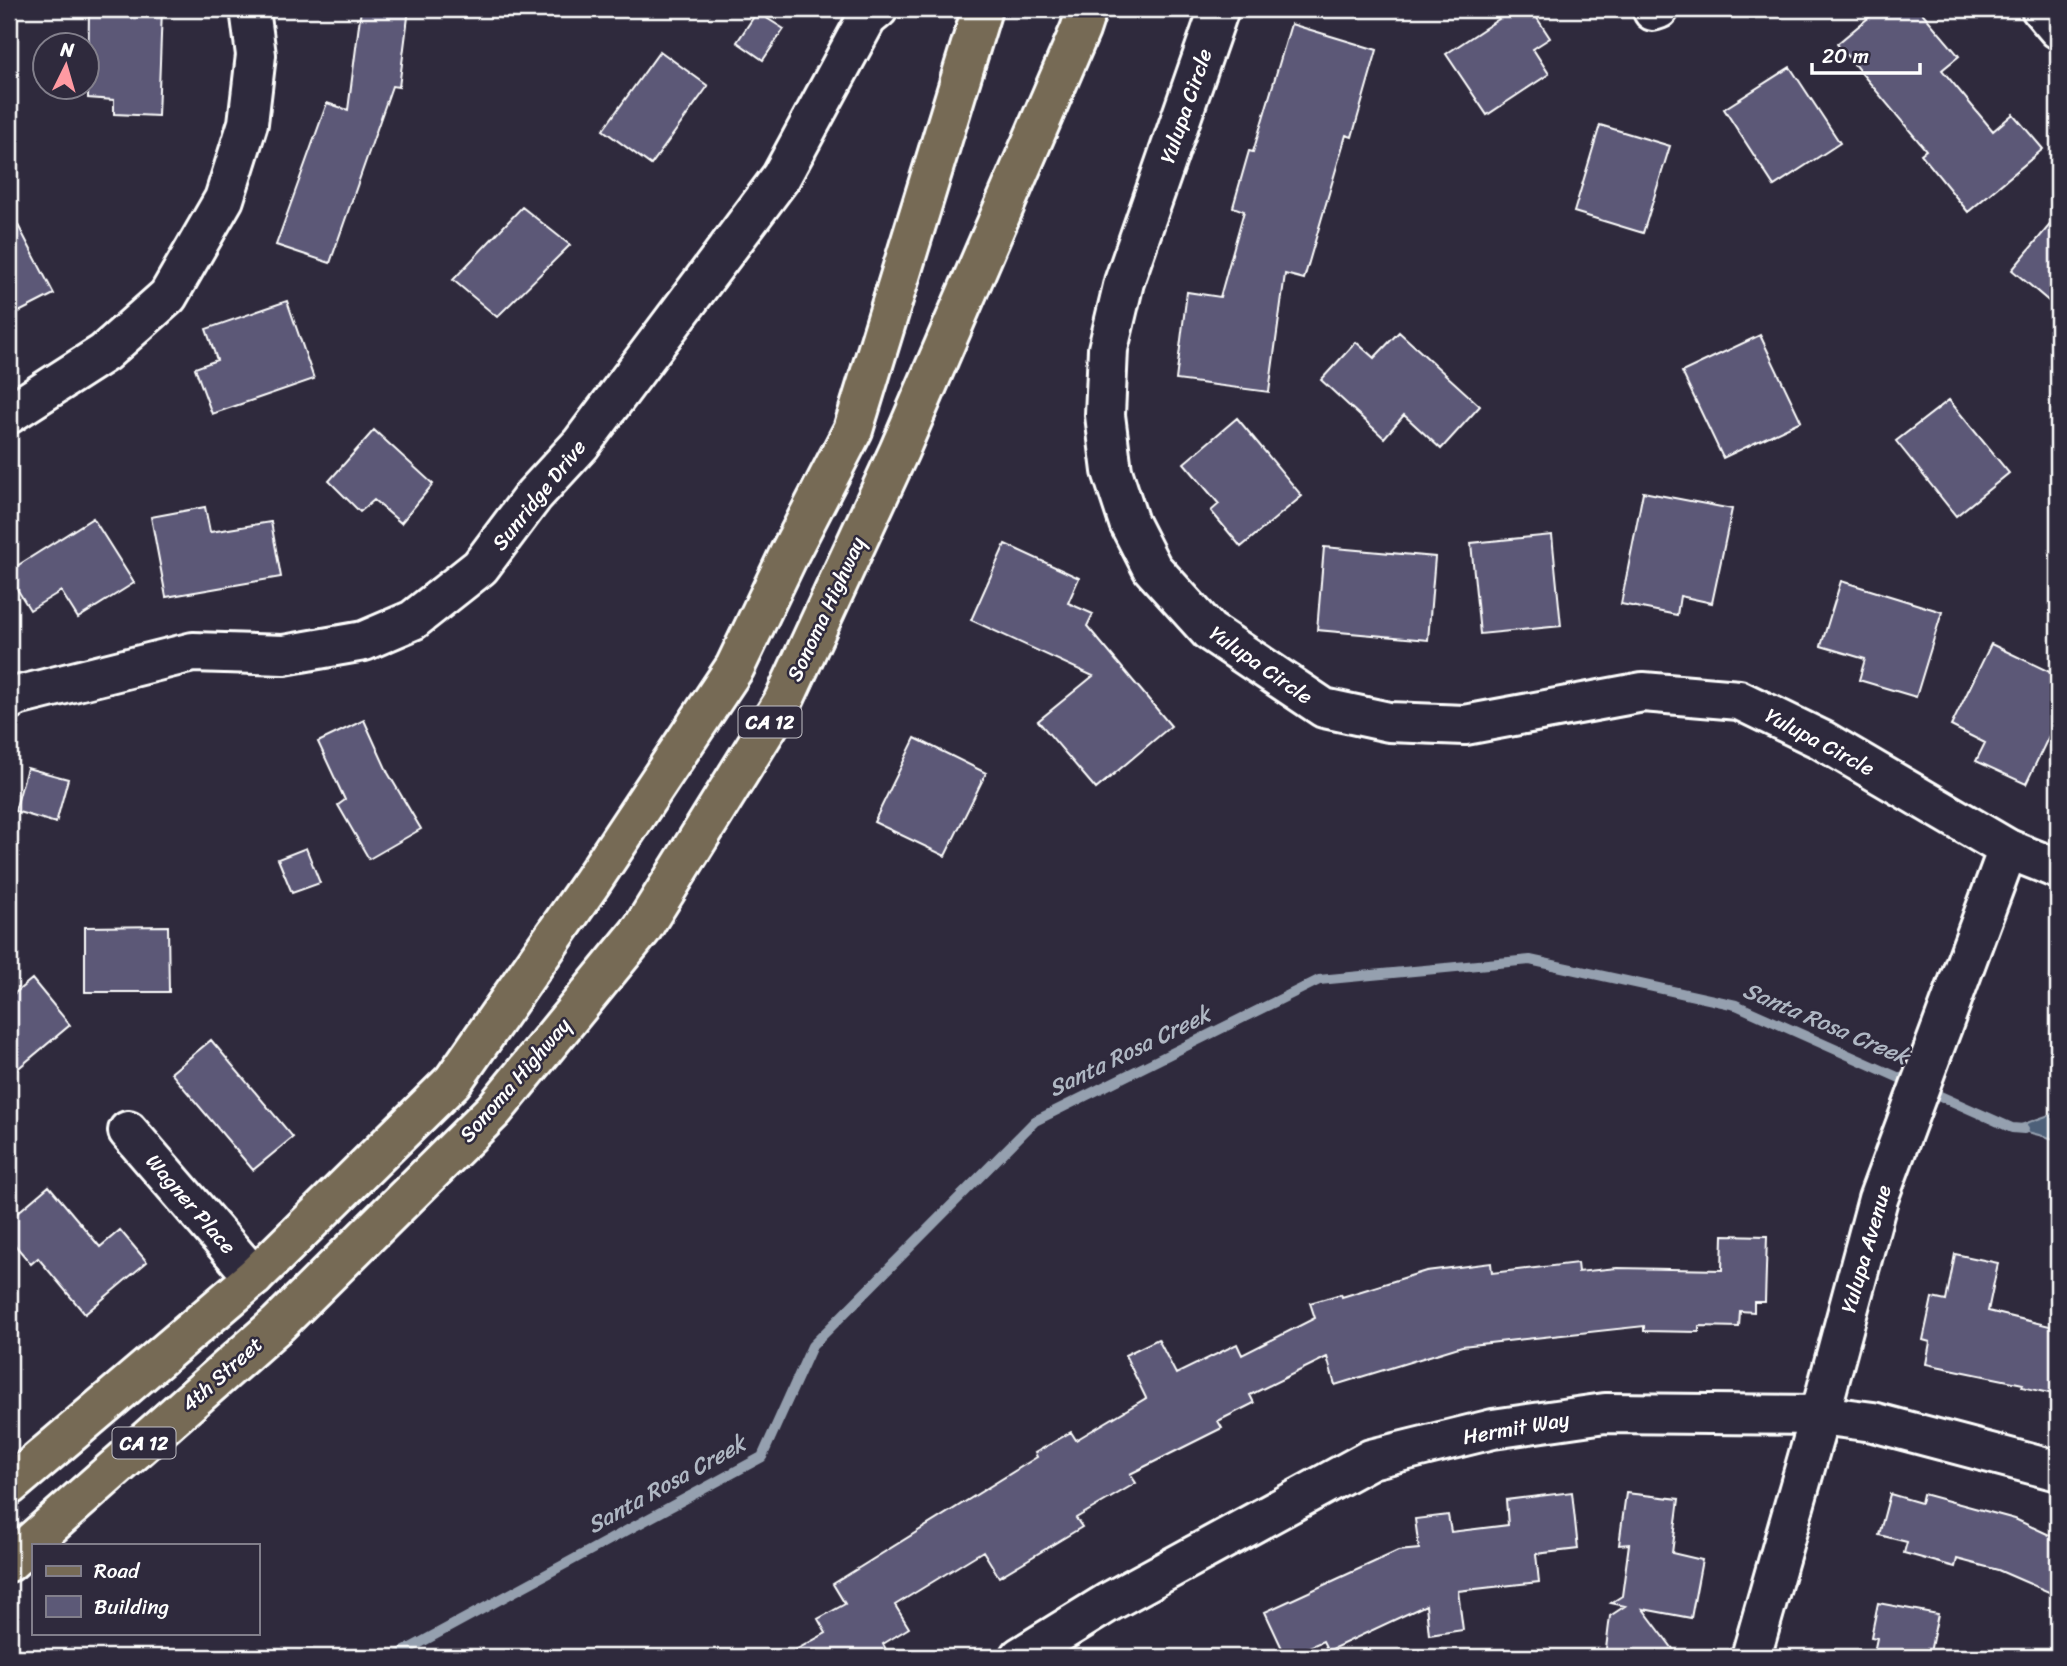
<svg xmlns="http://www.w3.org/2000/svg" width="2067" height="1666" viewBox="0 0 2067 1666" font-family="Sriracha,sans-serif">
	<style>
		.water { fill: #4e6079; stroke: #95a0af; stroke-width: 2 }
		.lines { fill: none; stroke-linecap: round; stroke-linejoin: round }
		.stream { stroke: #95a0af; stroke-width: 10 }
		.building { fill: #5c5977; stroke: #fff; stroke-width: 2 }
		.street-casing { stroke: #fff; stroke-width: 44 }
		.secondary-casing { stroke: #fff; stroke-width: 44 }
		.primary-casing { stroke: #fff; stroke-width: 44 }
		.street { stroke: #2f2a3d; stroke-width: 38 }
		.secondary { stroke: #2f2a3d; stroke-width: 38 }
		.primary { stroke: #766a55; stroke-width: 38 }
		.labels { text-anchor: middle; stroke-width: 5; stroke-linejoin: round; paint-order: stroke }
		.shield { fill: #2f2a3d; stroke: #c1bfc5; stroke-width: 2 }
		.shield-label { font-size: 19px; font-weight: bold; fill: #fff }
		.street-label { font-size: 21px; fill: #fff; stroke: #2f2a3d }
		.water-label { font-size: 23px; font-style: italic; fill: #afb7c3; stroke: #2f2a3d }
	</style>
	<rect width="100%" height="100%" fill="#2f2a3d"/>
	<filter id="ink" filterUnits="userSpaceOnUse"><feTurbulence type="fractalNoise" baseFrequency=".0143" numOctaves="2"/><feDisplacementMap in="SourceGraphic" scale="14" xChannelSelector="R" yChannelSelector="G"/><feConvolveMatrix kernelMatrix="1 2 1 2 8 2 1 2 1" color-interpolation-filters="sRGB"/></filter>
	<g filter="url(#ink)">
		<path class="water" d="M 2058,1112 L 2058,1140 L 2012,1128 Z"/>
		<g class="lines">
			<path class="stream" d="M 394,1657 L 762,1457 L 812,1346 L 1035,1121 L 1319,980 L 1530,960 L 1736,1005 L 2012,1128 L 2024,1129"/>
		</g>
		<path class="building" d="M 89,9 L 162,9 L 158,116 L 114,114 L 114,100 L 88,98 Z
			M 361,9 L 409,9 L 399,87 L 392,86 L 330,263 L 276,245 L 327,103 L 348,110 Z
			M 1514,9 L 1531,9 L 1550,38 L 1533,49 L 1549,74 L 1487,115 L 1446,54 Z
			M 1879,9 L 1919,9 L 1959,56 L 1942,70 L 1993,131 L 2013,114 L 2043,149 L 1968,212 L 1921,154 L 1926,150 L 1837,44 Z
			M 757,12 L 784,29 L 763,60 L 737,42 Z
			M 1291,24 L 1377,50 L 1352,137 L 1346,135 L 1304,279 L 1285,274 L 1269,392 L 1176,380 L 1187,292 L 1220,297 L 1244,211 L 1233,207 L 1249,151 L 1253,152 Z
			M 660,51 L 708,86 L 651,165 L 603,130 Z
			M 1790,67 L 1840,143 L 1774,186 L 1724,109 Z
			M 1600,125 L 1670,146 L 1643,233 L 1574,212 Z
			M 522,207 L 570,245 L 497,317 L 453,280 Z
			M 9,208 L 54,294 L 9,317 Z
			M 2058,215 L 2058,309 L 2012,270 Z
			M 287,301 L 314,379 L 212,414 L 195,368 L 217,360 L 206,329 Z
			M 1399,332 L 1480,406 L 1441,449 L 1404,415 L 1384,438 L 1321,380 L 1356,342 L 1374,358 Z
			M 1760,335 L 1801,421 L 1723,458 L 1682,372 Z
			M 1949,400 L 2009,473 L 1956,516 L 1896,441 Z
			M 1237,418 L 1302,496 L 1241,547 L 1211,511 L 1219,504 L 1184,463 Z
			M 374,430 L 433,484 L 401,523 L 374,500 L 360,512 L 329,481 Z
			M 1643,492 L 1732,509 L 1712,603 L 1680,596 L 1677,615 L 1621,604 Z
			M 205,507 L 210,532 L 271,522 L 281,577 L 166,597 L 151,517 Z
			M 93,518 L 134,583 L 78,618 L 61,591 L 30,610 L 9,576 L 9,571 Z
			M 1552,535 L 1561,626 L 1480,634 L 1471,543 Z
			M 1005,544 L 1079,578 L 1068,603 L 1093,614 L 1087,626 L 1171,726 L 1096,789 L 1038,721 L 1093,676 L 971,620 Z
			M 1324,547 L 1435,557 L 1428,640 L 1317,630 Z
			M 1841,581 L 1942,612 L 1916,697 L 1859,680 L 1865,659 L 1821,646 Z
			M 1991,644 L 2058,676 L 2058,717 L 2026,784 L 1976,761 L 1985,743 L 1951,726 Z
			M 364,720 L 388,773 L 421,829 L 369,859 L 338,805 L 345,800 L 318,742 Z
			M 915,738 L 986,773 L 945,856 L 874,822 Z
			M 27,768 L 68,779 L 56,823 L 15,811 Z
			M 306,848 L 320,883 L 292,893 L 278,859 Z
			M 168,926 L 169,992 L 85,992 L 85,927 Z
			M 32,979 L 70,1025 L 9,1076 L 9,998 Z
			M 211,1040 L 293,1137 L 253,1170 L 171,1073 Z
			M 49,1186 L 100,1247 L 120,1230 L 147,1262 L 85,1314 L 38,1258 L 31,1264 L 9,1238 L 9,1220 Z
			M 1723,1235 L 1767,1236 L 1765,1302 L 1754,1302 L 1754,1312 L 1740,1311 L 1739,1327 L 1699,1326 L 1699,1332 L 1644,1331 L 1644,1326 L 1462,1346 L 1335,1385 L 1327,1357 L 1250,1395 L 1254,1403 L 1218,1421 L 1222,1428 L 1130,1474 L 1136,1483 L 1076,1518 L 1082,1527 L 999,1577 L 983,1551 L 895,1605 L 909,1628 L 883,1644 L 890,1657 L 783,1657 L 826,1633 L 818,1619 L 845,1604 L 833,1584 L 1037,1457 L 1035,1453 L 1071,1432 L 1076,1440 L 1146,1398 L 1125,1355 L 1158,1339 L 1176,1374 L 1237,1344 L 1242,1355 L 1315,1318 L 1310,1303 L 1341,1294 L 1342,1297 L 1426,1271 L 1491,1263 L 1492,1273 L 1577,1263 L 1578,1272 L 1617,1268 L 1722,1270 Z
			M 1955,1254 L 1998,1263 L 1988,1311 L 2058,1328 L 2058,1395 L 2022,1387 L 2023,1384 L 1926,1364 L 1930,1342 L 1923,1340 L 1932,1298 L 1946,1301 Z
			M 1572,1492 L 1578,1549 L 1536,1554 L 1539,1582 L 1458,1591 L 1463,1630 L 1429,1635 L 1426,1605 L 1328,1651 L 1323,1641 L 1286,1657 L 1265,1612 L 1398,1551 L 1419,1549 L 1415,1519 L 1448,1515 L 1451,1532 L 1508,1525 L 1506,1500 Z
			M 1626,1493 L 1679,1499 L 1672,1553 L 1702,1560 L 1691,1618 L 1643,1609 L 1679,1657 L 1605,1657 L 1610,1616 L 1625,1606 L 1611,1603 L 1622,1596 L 1629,1544 L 1619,1545 Z
			M 1890,1494 L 1921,1503 L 1923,1494 L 2015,1519 L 2058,1539 L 2058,1596 L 1998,1570 L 1957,1559 L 1955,1567 L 1904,1553 L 1907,1542 L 1879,1535 Z
			M 1878,1603 L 1938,1614 L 1929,1657 L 1873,1657 L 1877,1638 L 1871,1637 Z"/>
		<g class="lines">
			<g class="street-casing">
				<path id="street" d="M 1219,9 L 1124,282 L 1108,349 L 1105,415 L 1112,471 L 1129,523 L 1152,568 L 1209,631 L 1324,708 L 1389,722 L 1465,725 L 1643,692 L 1739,700 L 1822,740 L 2008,849 L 2058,869
					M 2041,9 L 2058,29
					M 1653,11 L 1659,9
					M 9,414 L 104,353 L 168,296 L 224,199 L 248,123 L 256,55 L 250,9
					M 9,700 L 17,696 L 193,652 L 284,655 L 364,641 L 413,620 L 480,567 L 534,495 L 581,444 L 781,177 L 867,18 L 878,9
					M 128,1131 L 254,1277
					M 1020,1657 L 1109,1602 L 1371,1459 L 1493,1429 L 1605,1413 L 1820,1415 L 1873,1422 L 2058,1471"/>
			</g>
			<g class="secondary-casing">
				<path id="secondary" d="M 1751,1657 L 1820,1415 L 1878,1199 L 2008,849"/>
			</g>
			<g class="primary-casing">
				<path id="primary" d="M 9,1486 L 254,1277 L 453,1081 L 591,883 L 735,667 L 790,552 L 853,430 L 982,9
					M 9,1562 L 278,1324 L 494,1110 L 642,929 L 783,702 L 899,451 L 1080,30 L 1087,9"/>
			</g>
			<use href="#street" class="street"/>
			<use href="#secondary" class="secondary"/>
			<use href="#primary" class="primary"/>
		</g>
	</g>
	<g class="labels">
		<g class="shield">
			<rect x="738.5" y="706.5" width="63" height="31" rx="5"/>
			<rect x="112.5" y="1427.5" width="63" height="31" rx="5"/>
		</g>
		<g class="shield-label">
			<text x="770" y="729">CA 12</text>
			<text x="144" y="1450">CA 12</text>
		</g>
		<g class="street-label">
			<text transform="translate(1186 106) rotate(-71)" y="7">Yulupa Circle</text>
			<text transform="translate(539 495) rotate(-51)" y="7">Sunridge Drive</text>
			<text transform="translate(826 609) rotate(-65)" y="7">Sonoma Highway</text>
			<text transform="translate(1261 665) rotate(35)" y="7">Yulupa Circle</text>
			<text transform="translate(1820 742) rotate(28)" y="7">Yulupa Circle</text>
			<text transform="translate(515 1080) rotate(-49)" y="7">Sonoma Highway</text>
			<text transform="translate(191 1204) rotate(49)" y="7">Wagner Place</text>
			<text transform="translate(1866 1249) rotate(-74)" y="7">Yulupa Avenue</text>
			<text transform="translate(222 1374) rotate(-42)" y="7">4th Street</text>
			<text transform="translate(1516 1428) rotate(-10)" y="7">Hermit Way</text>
		</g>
		<g class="water-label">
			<text transform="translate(1826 1023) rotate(23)" y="8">Santa Rosa Creek</text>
			<text transform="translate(1129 1051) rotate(-26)" y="8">Santa Rosa Creek</text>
			<text transform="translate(666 1484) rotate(-29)" y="8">Santa Rosa Creek</text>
		</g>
	</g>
	<rect width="2067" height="1666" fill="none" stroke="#2f2a3d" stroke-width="35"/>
	<rect x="18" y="18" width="2032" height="1631" fill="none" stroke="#fff" stroke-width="2.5" filter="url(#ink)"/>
	<rect x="32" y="1544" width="228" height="91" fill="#2f2a3d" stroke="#827f8b" stroke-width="2"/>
	<rect x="46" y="1566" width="35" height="10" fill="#766a55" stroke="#827f8b" stroke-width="2"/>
	<text x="94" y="1578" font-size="21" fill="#ffffff">Road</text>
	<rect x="46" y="1596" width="35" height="21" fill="#5c5977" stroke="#827f8b" stroke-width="2"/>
	<text x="94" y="1614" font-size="21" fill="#ffffff">Building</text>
	<g transform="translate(66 66) rotate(5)"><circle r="33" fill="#2f2a3d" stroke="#827f8b" stroke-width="2"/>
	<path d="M0-5L12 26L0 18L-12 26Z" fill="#ff9aa2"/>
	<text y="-10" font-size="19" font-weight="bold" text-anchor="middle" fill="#ffffff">N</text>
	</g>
	<path d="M1812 63v10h108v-10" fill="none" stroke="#ffffff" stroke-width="3.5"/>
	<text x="1822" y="63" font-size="21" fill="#ffffff" stroke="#2f2a3d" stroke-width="5" paint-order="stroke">20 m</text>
</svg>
